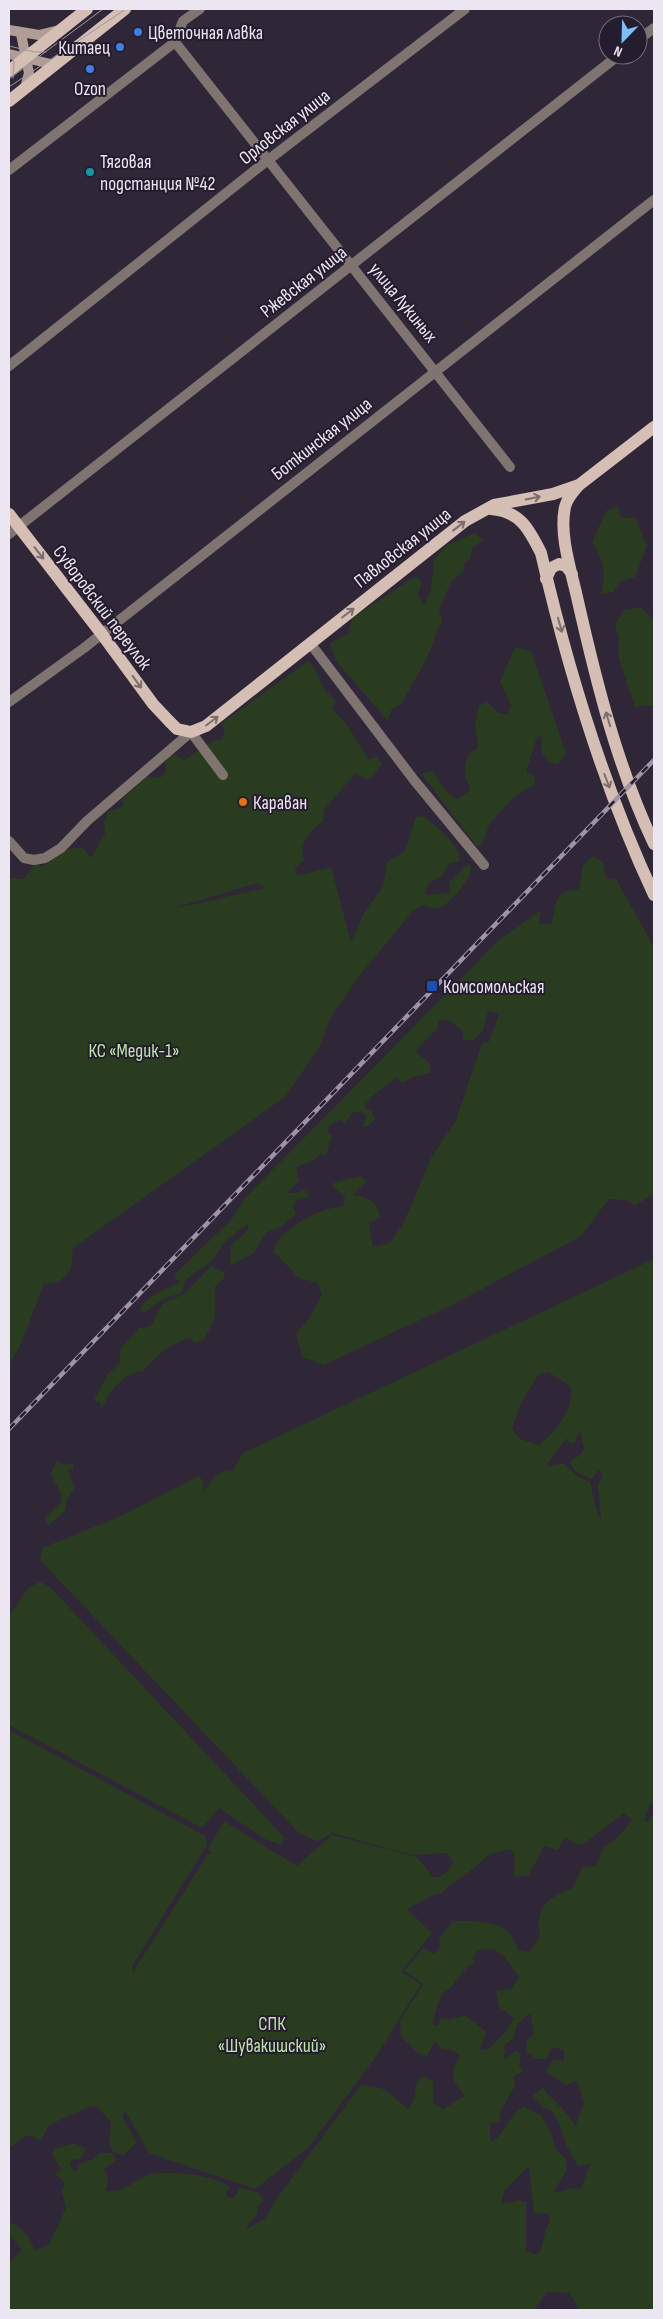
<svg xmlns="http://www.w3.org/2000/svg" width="663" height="2319" viewBox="0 0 663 2319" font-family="'Sofia Sans Condensed',sans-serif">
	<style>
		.green { fill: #2a3c20; fill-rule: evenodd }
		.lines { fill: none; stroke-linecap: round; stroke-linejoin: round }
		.street { stroke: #7f746f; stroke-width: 10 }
		.secondary { stroke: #b09e96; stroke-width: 10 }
		.primary { stroke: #d5beb4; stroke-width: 12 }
		.tram { stroke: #9d95a5; stroke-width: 1 }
		.rail-casing { stroke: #9d95a5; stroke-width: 4.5 }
		.rail { stroke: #251c2e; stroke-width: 2.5; stroke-dasharray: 8; stroke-linecap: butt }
		.oneway { stroke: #7d6d71 }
		.shop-dot { fill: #3f7fe0; stroke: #251c2e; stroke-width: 2 }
		.culture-dot { fill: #0f9aa8; stroke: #251c2e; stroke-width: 2 }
		.food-dot { fill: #e8710a; stroke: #251c2e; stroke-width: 2 }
		.transit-dot { fill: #1a4fb4; stroke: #251c2e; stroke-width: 2 }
		.labels { text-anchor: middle; stroke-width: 4; stroke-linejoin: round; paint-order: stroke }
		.poi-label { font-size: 19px; fill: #ece6f3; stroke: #251c2e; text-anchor: start }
		.street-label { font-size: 19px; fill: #ece6f3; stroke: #251c2e }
		.park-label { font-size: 19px; fill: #bde7a9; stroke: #251c2e }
	</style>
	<rect width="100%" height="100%" fill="#2f2638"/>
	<path class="green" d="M 618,506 L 621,517 L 636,519 L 647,546 L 635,577 L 619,582 L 614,592 L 601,594 C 606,572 604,561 592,542 L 606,511 Z
		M 475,533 L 483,541 L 473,547 L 470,559 L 464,564 L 464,571 L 451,581 L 439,611 L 442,620 L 426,660 L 402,703 L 391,710 L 388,721 L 336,661 L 330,643 L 348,634 L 352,618 L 416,576 L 422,582 L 418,595 L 424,605 L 431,590 L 434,560 L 447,545 Z
		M 641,607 L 654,622 L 654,705 L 635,707 L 619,659 L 619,639 L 615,625 L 624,610 Z
		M 515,647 L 531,651 L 566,753 L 558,764 L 550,763 L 541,752 L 542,736 L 537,737 L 526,772 L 535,777 L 535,784 L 514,797 L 490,823 L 481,846 L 476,845 L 422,775 L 423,773 L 431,771 C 442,780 444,794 458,799 L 469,791 L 470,787 C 461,773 463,756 478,747 L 475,725 L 479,706 L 487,702 L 497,712 L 507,715 L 511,705 L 500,682 Z
		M 308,661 L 315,669 L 324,689 L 336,701 L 332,708 L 348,726 L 368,759 L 377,757 L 382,763 L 374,776 L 366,780 L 356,773 L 324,810 L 323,821 C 309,832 298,842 304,861 L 295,868 L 297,876 L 331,867 L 351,942 L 365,911 L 383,887 L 387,862 L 405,851 L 416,817 L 424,816 C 436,827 460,844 460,861 L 450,863 L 442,876 L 429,883 L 425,895 L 450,893 L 449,882 L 468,864 L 471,866 C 473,878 450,905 438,908 C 433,909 427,905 422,905 L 412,912 L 360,975 L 331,1017 L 320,1046 L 285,1097 L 73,1248 L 71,1270 L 59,1282 L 44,1284 L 21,1344 L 9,1364 L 9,878 L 24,879 L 34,865 L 44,866 C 57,855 66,846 83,848 L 91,858 L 105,834 L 104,822 L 108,812 L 124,806 L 122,799 L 147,777 L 160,778 L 166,772 L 165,762 L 169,756 L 176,755 L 184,760 L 213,741 L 222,739 L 225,732 L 221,724 ZM 258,883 L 265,888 L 177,908 L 177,907 Z
		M 593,856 L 603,863 L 606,878 L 616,879 L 654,947 L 654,1194 L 635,1205 L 626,1200 L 609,1199 L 581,1236 L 454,1304 L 324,1365 L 302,1357 L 296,1333 L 310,1317 L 322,1295 L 318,1283 L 299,1278 L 273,1251 C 275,1247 277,1241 281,1237 C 296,1222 322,1207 343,1207 L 345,1197 L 331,1185 L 336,1182 L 360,1176 L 367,1181 L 353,1195 C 367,1197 378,1201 380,1217 L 369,1223 L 373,1247 L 390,1243 L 403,1224 L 431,1158 L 456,1120 L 482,1043 L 489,1042 L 499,1014 L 488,1011 L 483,1031 L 473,1040 L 463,1040 L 463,1031 L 448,1020 L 439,1021 L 437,1029 L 415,1051 L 430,1064 L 430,1073 L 413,1077 L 402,1083 L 397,1077 C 386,1087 370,1094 364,1108 L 371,1110 L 375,1119 L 368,1126 L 362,1127 L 367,1116 L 360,1111 L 352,1113 L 345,1124 L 340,1119 L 330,1125 L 327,1133 L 332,1136 L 326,1155 L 321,1154 L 314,1160 L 296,1167 L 299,1181 L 287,1193 L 296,1193 L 305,1190 L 310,1196 L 297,1200 L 293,1207 L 296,1214 L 282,1226 L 266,1233 L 254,1253 L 230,1266 L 231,1245 L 248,1230 L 248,1223 L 225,1242 L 212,1261 L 185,1280 L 182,1293 L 165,1298 L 145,1312 L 140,1311 C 144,1296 166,1289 179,1283 L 174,1275 L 232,1219 L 244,1199 L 500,939 L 540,911 L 539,924 L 551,924 C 558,902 552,891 579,889 L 583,865 Z
		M 654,1259 L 654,1803 L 651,1803 L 644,1820 L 647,1822 L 654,1814 L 654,2310 L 580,2310 L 569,2293 L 547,2292 L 534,2310 L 9,2310 L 9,2263 L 22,2250 L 9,2234 L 9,2222 C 21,2226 33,2239 34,2251 L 48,2246 L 66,2208 L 62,2192 L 65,2182 L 55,2174 L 61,2169 L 52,2155 L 55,2149 L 74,2143 L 86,2149 L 80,2160 L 72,2159 L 70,2165 L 75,2172 L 81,2163 L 94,2159 L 98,2153 L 112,2153 L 116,2160 L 104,2170 L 108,2176 L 106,2191 C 125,2193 136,2178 153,2174 C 169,2170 218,2175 229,2187 L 226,2196 L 233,2199 L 240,2188 L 258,2192 L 264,2201 L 258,2205 L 256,2217 L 249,2223 L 246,2230 L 265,2218 L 278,2197 L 361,2085 L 384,2089 L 408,2109 L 414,2100 L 417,2081 L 425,2076 L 433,2082 L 433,2103 L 443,2109 L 465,2096 C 451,2080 449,2075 460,2056 L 453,2050 L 442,2049 L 435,2041 L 427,2056 L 419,2054 L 401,2036 L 400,2021 L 423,1984 L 404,1971 L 423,1948 L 435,1954 L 440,1947 L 439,1939 L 453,1921 C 470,1921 499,1919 511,1935 C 514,1939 516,1945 518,1950 L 529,1952 L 540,1937 C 535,1907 546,1898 573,1888 L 582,1867 L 596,1866 L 603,1848 L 619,1836 L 632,1820 L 624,1813 L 585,1843 L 579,1845 L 565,1837 L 558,1850 L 544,1846 L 529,1875 L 514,1877 L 515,1857 L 511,1849 L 490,1854 L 462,1878 L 449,1885 L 442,1894 L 436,1894 L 407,1909 L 432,1933 L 401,1972 L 421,1984 L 377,2055 L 308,2148 L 255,2189 L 149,2153 L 125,2111 L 122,2117 L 137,2142 L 124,2155 L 113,2152 L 109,2142 L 111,2122 L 96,2106 L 88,2107 L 49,2125 L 41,2140 L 27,2135 L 9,2148 L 9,1730 L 205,1836 L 207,1845 L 132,1966 L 133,1972 L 208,1854 L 213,1854 L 208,1849 L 224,1821 L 297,1866 L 332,1835 L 417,1857 L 433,1877 C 444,1878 448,1871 453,1862 L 447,1853 L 412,1855 L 332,1833 L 317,1841 L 299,1833 L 40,1560 L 42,1548 L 121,1516 L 199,1476 L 203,1481 L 203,1492 L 215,1476 L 227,1470 L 232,1472 L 243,1453 ZM 548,1372 L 571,1386 C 574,1410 557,1430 539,1445 L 520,1439 L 512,1429 L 521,1403 L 539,1374 ZM 580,1431 L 584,1449 L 580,1455 L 569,1462 L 576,1472 L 591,1479 L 599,1470 L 603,1475 L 598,1485 L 601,1520 L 596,1509 L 590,1482 L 577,1476 L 564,1463 L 549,1466 L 547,1464 L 567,1438 L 568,1442 L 574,1444 ZM 493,1949 L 503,1955 L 519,1977 L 511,1989 L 496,1991 L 499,2007 L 514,2018 L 506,2031 L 488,2050 L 480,2049 L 486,2032 L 465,2015 L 450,2020 L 441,2017 L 438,2026 L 432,2024 L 441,1994 C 458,1985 458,1972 474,1963 L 473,1957 L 478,1950 ZM 530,2013 L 534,2034 L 527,2040 L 526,2052 L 537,2059 L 547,2059 L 550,2050 L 557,2047 L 564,2051 L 564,2061 L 553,2060 L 546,2072 L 566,2085 L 577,2081 L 584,2102 L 575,2127 C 568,2110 554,2103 543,2088 L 532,2096 L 544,2108 L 551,2110 L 559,2123 L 567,2147 L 578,2166 L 590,2164 L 581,2189 L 574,2188 L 553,2193 L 567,2169 L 565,2158 L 555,2148 L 552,2135 L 541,2115 L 523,2107 C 508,2115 505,2136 490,2142 L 490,2123 L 499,2122 L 501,2110 L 515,2086 L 513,2077 L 523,2071 L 519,2066 L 521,2053 L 515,2051 L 504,2060 L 505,2045 L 513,2039 L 518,2023 ZM 529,2166 L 534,2213 L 549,2214 L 550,2221 C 542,2232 546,2243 538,2255 L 526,2251 L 526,2202 L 519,2200 L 501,2204 L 505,2190 Z
		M 211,1266 L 224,1272 L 224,1278 L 215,1286 L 215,1318 L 204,1340 L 194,1343 L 190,1338 C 169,1344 157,1355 143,1371 C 131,1371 114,1385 108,1396 C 105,1401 105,1405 100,1409 L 101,1402 L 97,1403 L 94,1400 L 108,1374 L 120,1363 L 120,1349 L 139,1328 L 151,1326 L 162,1304 L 184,1294 Z
		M 56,1461 L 66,1465 L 73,1463 L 73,1469 L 68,1470 L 75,1488 L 67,1499 L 65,1511 L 49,1525 L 44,1519 L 62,1501 L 60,1492 L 51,1474 Z
		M 40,1582 L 50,1587 L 285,1838 L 281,1845 L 265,1839 L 219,1808 L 202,1828 L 9,1725 L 9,1616 L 28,1588 Z"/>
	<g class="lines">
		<path class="street" d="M 638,40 L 654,28
			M 175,42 L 510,467
			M 9,170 L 175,42 L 183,21 L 200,9
			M 9,366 L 259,167 L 465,9
			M 9,534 L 619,55
			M 310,643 L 414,780 L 484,865
			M 9,702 L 84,648 L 654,200
			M 9,841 L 24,858 L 34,860 L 45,858 L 61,848 L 87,821 L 191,732 L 223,775"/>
		<path class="secondary" d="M 9,30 L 39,35 L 59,30
			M 21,34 L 29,73 L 25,88
			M 9,54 L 55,65"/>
		<path class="primary" d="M 9,71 L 87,9
			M 9,101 L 125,9
			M 579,485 C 573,492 567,498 565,507 C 559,535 571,570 577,597 C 596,681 617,766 654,844
			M 491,509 C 520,511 529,529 541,553 C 568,670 603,786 654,895
			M 9,514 L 101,633 L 153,704 L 169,721 L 177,729 L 191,732 L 206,726 L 465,521 L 494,505 L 553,494 L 579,485 L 654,427
			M 546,579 L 551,568 L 559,564 L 566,566 L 572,574"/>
		<path class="tram" d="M 9,46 L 34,52 L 46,52
			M 9,49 L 14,62 L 13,78
			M 9,79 L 103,9
			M 9,87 L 126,9"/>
		<g class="rail-casing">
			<path id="rail" d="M 9,1429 L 654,760"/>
		</g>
		<use href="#rail" class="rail"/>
	</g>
	<defs><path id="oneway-shaft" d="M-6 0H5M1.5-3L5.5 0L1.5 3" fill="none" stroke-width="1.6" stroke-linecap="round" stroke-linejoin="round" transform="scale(1.25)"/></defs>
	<g class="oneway">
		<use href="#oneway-shaft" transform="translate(533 498) rotate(-12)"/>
		<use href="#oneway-shaft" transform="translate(459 526) rotate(-38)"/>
		<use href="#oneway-shaft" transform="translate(39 553) rotate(52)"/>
		<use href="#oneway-shaft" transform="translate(348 613) rotate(-37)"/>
		<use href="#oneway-shaft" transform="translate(560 625) rotate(74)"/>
		<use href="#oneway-shaft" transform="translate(137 682) rotate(54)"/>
		<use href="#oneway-shaft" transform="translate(608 719) rotate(-107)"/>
		<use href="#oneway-shaft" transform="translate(212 721) rotate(-37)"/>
		<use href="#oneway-shaft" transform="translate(607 781) rotate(69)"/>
	</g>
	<g class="shop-dot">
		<circle cx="138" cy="32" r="5"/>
		<circle cx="120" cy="47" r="5"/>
		<circle cx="90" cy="69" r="5"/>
	</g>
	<circle class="culture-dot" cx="90" cy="172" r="5"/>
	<circle class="food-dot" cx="243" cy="802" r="5"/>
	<rect class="transit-dot" x="426" y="980" width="12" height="12" rx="2.5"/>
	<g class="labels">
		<g class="poi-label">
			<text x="148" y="39">Цветочная лавка</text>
			<text x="110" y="54" text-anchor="end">Китаец</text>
			<text x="90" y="95" text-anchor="middle">Ozon</text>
			<text x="100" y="168">Тяговая<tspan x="100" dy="22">подстанция №42</tspan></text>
			<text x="253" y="809">Караван</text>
			<text x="443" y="993">Комсомольская</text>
		</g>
		<g class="street-label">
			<text transform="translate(284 126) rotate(-38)" y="7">Орловская улица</text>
			<text transform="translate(303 281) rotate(-38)" y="7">Ржевская улица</text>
			<text transform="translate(404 302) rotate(51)" y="7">улица Лукиных</text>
			<text transform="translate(321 438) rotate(-38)" y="7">Боткинская улица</text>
			<text transform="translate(402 547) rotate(-38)" y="7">Павловская улица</text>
			<text transform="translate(103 607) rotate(53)" y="7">Суворовский переулок</text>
		</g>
		<g class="park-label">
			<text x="134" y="1057">КС «Медик-1»</text>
			<text x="272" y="2030">СПК<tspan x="272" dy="22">«Шувакишский»</tspan></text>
		</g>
	</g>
	<rect width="663" height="2319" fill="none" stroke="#ece6f3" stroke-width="20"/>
	<g transform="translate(623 40) rotate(203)"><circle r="24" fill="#251c2e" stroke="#756d7d"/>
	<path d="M0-4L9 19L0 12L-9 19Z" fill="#79bff8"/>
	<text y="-8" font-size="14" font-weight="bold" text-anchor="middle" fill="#ece6f3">N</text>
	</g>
</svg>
